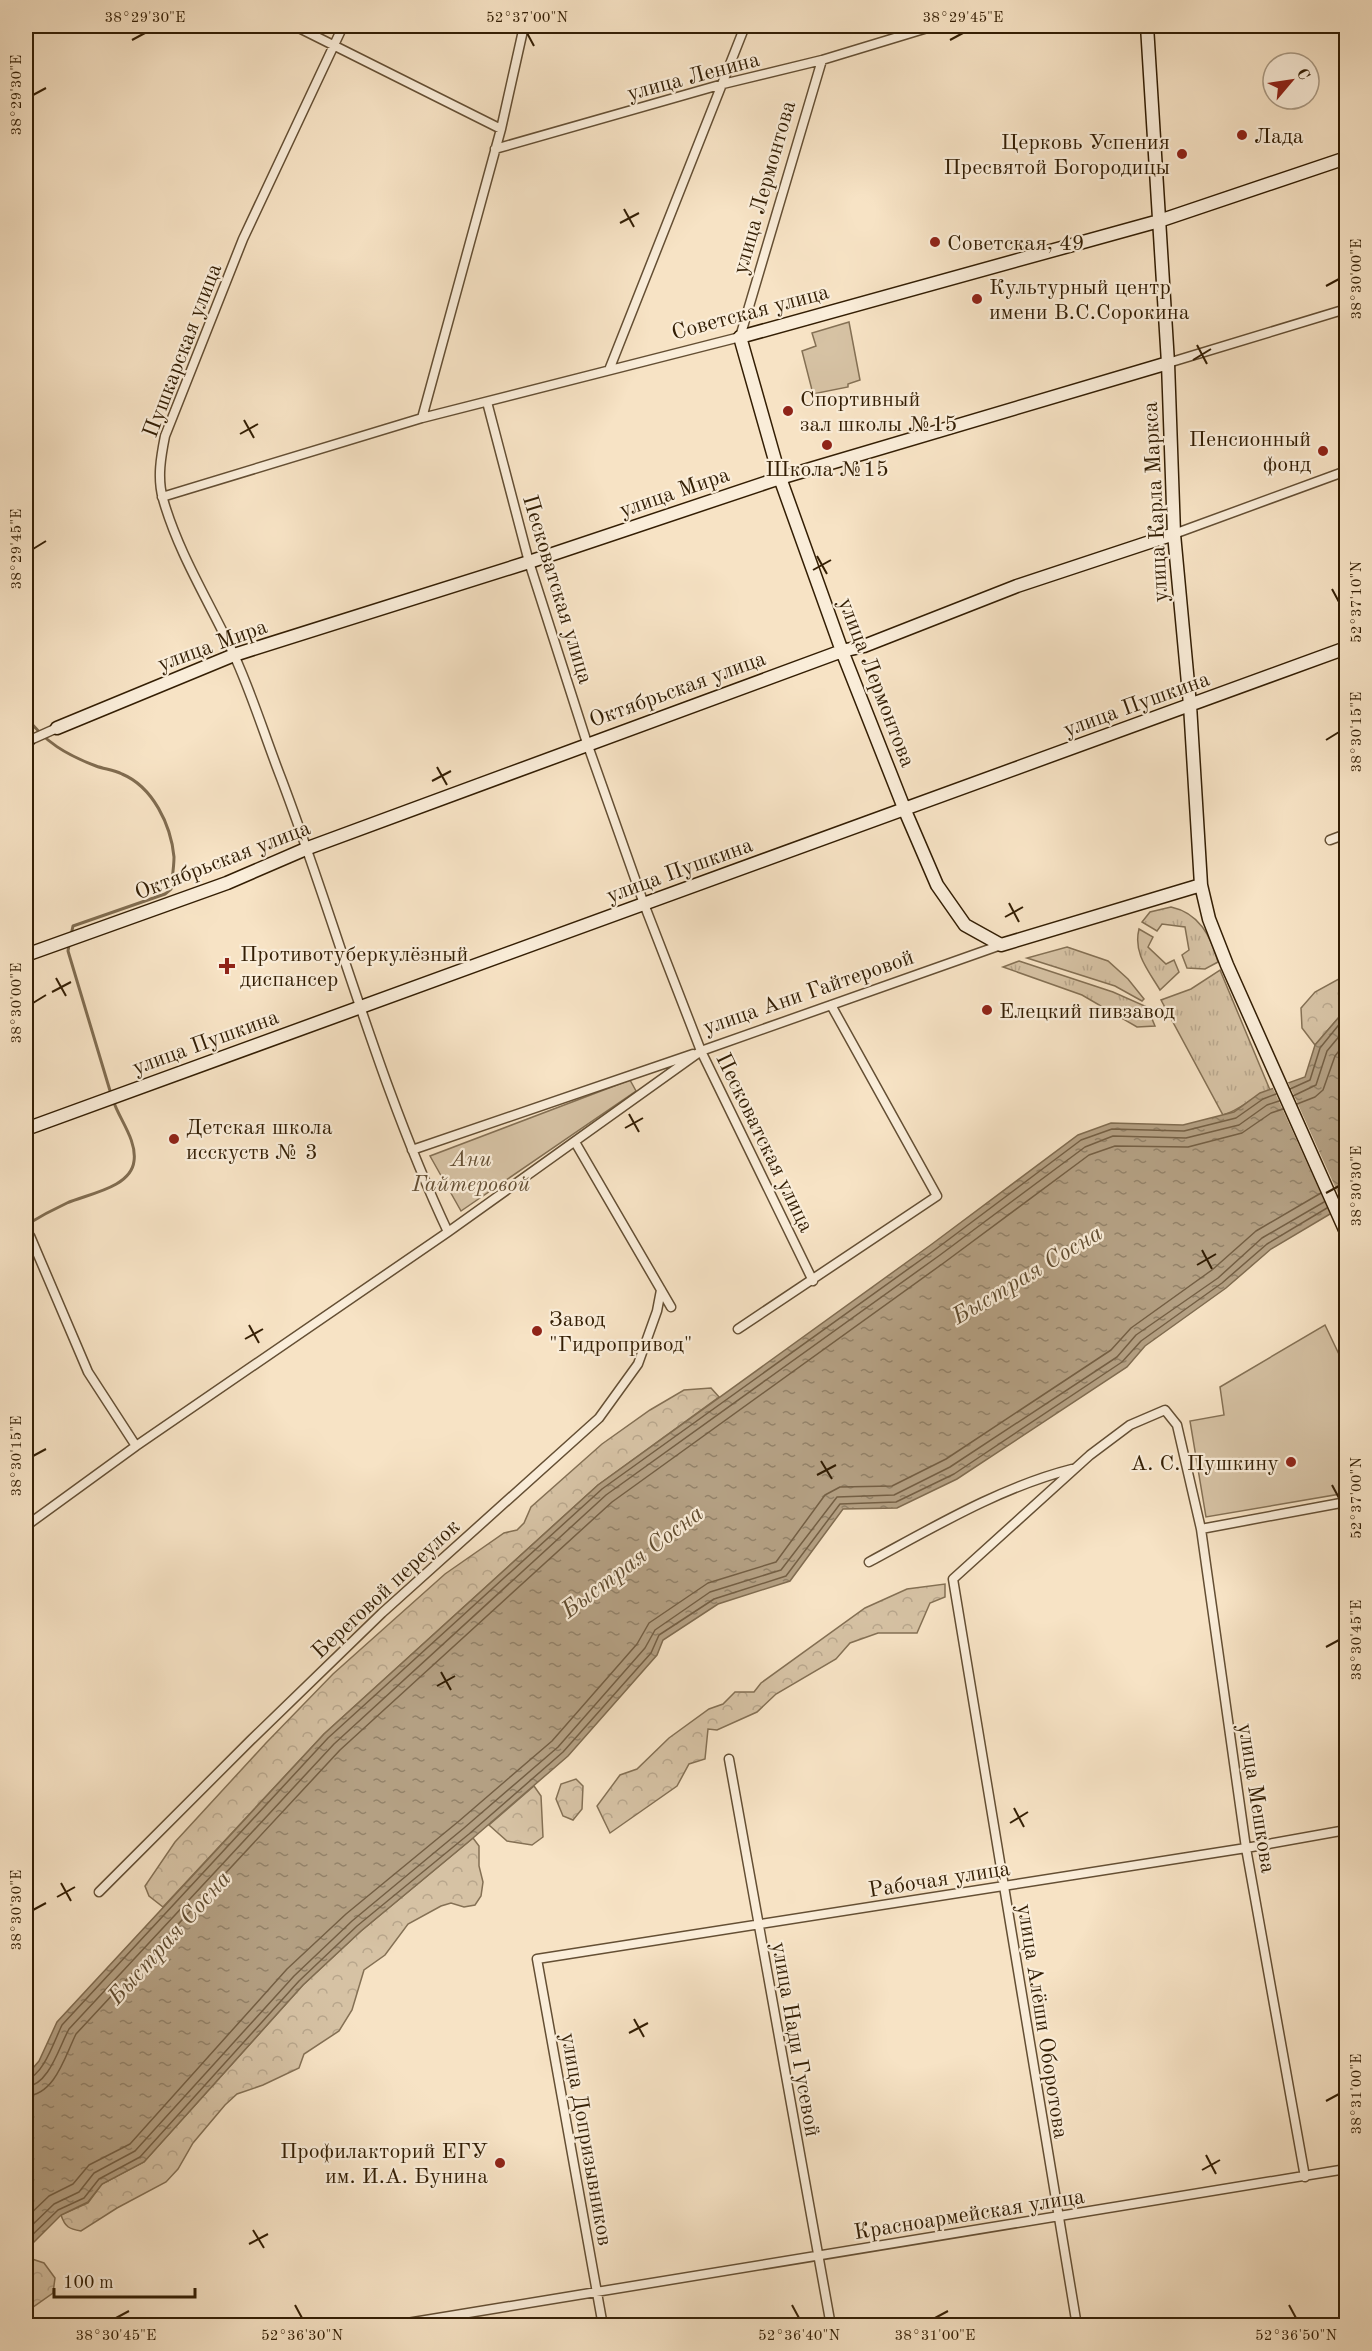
<svg xmlns="http://www.w3.org/2000/svg" width="1372" height="2351" viewBox="0 0 1372 2351" font-family="'Old Standard TT',serif">
	<style>
		.grass { fill: url(#grass-tufts); stroke: #847054; stroke-width: 1.5 }
		.forest { fill: url(#forest-crowns); stroke: #847054; stroke-width: 1.5 }
		.green { fill: #d6c2a4; stroke: #847054; stroke-width: 1.5 }
		.water { fill: url(#water-ripples); stroke: #806c50; stroke-width: 1.5 }
		.pier { fill: #f7e3c5 }
		.lines { fill: none; stroke-linecap: round; stroke-linejoin: round }
		.shore { stroke: #745f44; stroke-width: 1.5 }
		.stream { stroke: #806c50; stroke-width: 3 }
		.street-casing { stroke: #644f34; stroke-width: 11 }
		.secondary-casing { stroke: #331e04; stroke-width: 15 }
		.street { stroke: #faedd9; stroke-width: 8 }
		.secondary { stroke: #faedd9; stroke-width: 12 }
		.ticks { fill: none; stroke: #331e04; stroke-width: 2 }
		.poi-dot { fill: #8f2418; stroke: #faedd9; stroke-width: 2 }
		.labels { text-anchor: middle; stroke-width: 4.5; stroke-linejoin: round; paint-order: stroke }
		.street-label { font-size: 22px; fill: #331e04; stroke: #faedd9 }
		.poi-label { font-size: 22px; fill: #331e04; stroke: #faedd9; text-anchor: start }
		.park-label { font-size: 22px; font-style: italic; fill: #644f34; stroke: #faedd9 }
		.water-label { font-size: 24px; font-style: italic; fill: #604c30; stroke: #faedd9 }
		.neatline { fill: none; stroke: #331e04; stroke-width: 2 }
		.ticks-label { font-size: 15px; text-anchor: middle; fill: #331e04 }
	</style>
	<defs>
		<pattern id="grass-tufts" width="24" height="20" patternUnits="userSpaceOnUse" patternTransform="scale(1.5)"><rect width="24" height="20" fill="#d6c2a4"/><path d="M3 7l-1-3M5 7V3M7 7l1-3M15 17l-1-3M17 17v-4M19 17l1-3" fill="none" stroke="#b8a68c"/></pattern>
		<pattern id="forest-crowns" width="20" height="18" patternUnits="userSpaceOnUse" patternTransform="scale(1.5)"><rect width="20" height="18" fill="#d6c2a4"/><path d="M2 6a3 3 0 1 1 6 0M12 15a3 3 0 1 1 6 0" fill="none" stroke="#b8a68c"/></pattern>
		<pattern id="water-ripples" width="26" height="14" patternUnits="userSpaceOnUse" patternTransform="scale(1.5)"><rect width="26" height="14" fill="#b4a083"/><path d="M2 4q2-2 4 0t4 0M15 11q2-2 4 0t4 0" fill="none" stroke="#938269"/></pattern>
	</defs>
	<rect width="100%" height="100%" fill="#f7e3c5"/>
	<filter id="stains"><feTurbulence type="fractalNoise" baseFrequency=".00333" numOctaves="4"/><feColorMatrix values="0 0 0 0 .2 0 0 0 0 .09 0 0 0 0 .02 0 0 0 .5 -.17"/></filter>
	<radialGradient id="worn" r=".72"><stop offset=".6" stop-color="#630" stop-opacity="0"/><stop offset="1" stop-color="#630" stop-opacity=".3"/></radialGradient>
	<path class="grass" d="M 1171,907 C 1199,913 1211,936 1218,962 L 1205,969 L 1187,968 L 1182,955 L 1189,950 L 1185,927 L 1162,924 L 1157,931 L 1142,922 L 1150,912 Z
		M 1139,929 L 1153,937 L 1148,947 L 1166,964 L 1174,960 L 1179,972 L 1160,990 C 1148,970 1133,953 1139,929 Z
		M 1067,947 L 1108,961 L 1128,979 L 1144,999 L 1142,1001 L 1115,986 L 1027,958 Z
		M 1019,961 L 1113,992 L 1147,1007 L 1155,1026 L 1137,1027 L 1082,995 L 1003,967 Z
		M 1220,970 L 1270,1090 C 1253,1096 1241,1110 1223,1115 L 1161,1000 L 1191,989 Z"/>
	<path class="forest" d="M 1346,975 L 1346,1009 L 1315,1045 L 1302,1028 L 1301,1008 L 1315,992 Z
		M 711,1388 L 719,1397 L 598,1485 L 324,1734 L 163,1907 L 149,1896 L 145,1886 L 175,1842 L 266,1743 L 333,1674 L 445,1574 L 504,1533 L 517,1530 L 524,1523 L 531,1507 L 602,1444 L 650,1410 L 684,1390 Z
		M 945,1584 L 945,1597 L 930,1603 L 917,1633 L 878,1633 L 850,1643 L 836,1659 L 776,1694 L 757,1712 L 717,1730 L 708,1729 L 705,1759 L 689,1764 L 677,1786 L 610,1833 L 597,1806 L 620,1775 L 637,1769 L 669,1738 L 709,1709 L 723,1704 L 735,1692 L 754,1692 L 761,1683 L 865,1608 L 907,1589 Z
		M 576,1779 L 583,1786 L 582,1809 L 573,1820 L 563,1816 L 556,1799 L 561,1784 Z
		M 534,1786 L 541,1796 L 543,1837 L 532,1845 L 507,1841 L 489,1825 Z
		M 473,1838 L 479,1846 L 479,1866 L 483,1882 L 481,1896 L 475,1905 L 464,1907 L 451,1903 L 441,1906 L 408,1924 L 385,1955 L 364,1970 L 352,2010 L 339,2031 L 304,2054 L 299,2068 L 263,2085 L 237,2094 L 225,2105 L 193,2143 L 178,2169 L 166,2182 L 117,2208 L 81,2231 C 69,2229 65,2227 61,2215 L 88,2203 L 102,2184 L 144,2162 L 303,1985 L 361,1931 Z
		M 29,2258 L 44,2263 L 55,2278 L 53,2293 L 26,2312 L 26,2259 Z"/>
	<path class="green" d="M 849,322 L 860,380 L 848,384 L 848,387 L 813,394 L 802,351 L 816,346 L 812,333 Z
		M 630,1080 L 636,1091 L 461,1211 L 430,1156 Z
		M 1325,1325 L 1346,1369 L 1346,1493 L 1206,1517 L 1190,1421 L 1224,1415 L 1220,1387 Z"/>
	<path class="water" d="M 1346,1009 L 1346,1208 L 1330,1214 L 1271,1249 L 1226,1288 L 1145,1346 L 1127,1367 L 957,1479 L 897,1508 L 843,1509 L 790,1581 L 718,1604 L 663,1640 L 657,1655 L 568,1756 L 473,1838 L 361,1931 L 303,1985 L 144,2162 L 102,2184 L 88,2202 L 61,2215 L 26,2250 L 26,2076 L 39,2061 L 57,2022 L 324,1734 L 598,1485 L 932,1244 L 1078,1135 L 1111,1123 L 1183,1125 L 1234,1112 L 1260,1093 L 1305,1077 L 1315,1045 Z"/>
	<path class="pier" d="M 1287,1080 L 1346,1211 L 1331,1216 L 1272,1086 Z"/>
	<g class="lines">
		<path class="shore" d="M 1290,1089 L 1310,1080 L 1320,1048 L 1346,1016
			M 1293,1096 L 1316,1085 L 1327,1051 L 1346,1028
			M 1297,1104 L 1315,1097 L 1323,1090 L 1335,1056 L 1346,1042
			M 26,2079 C 43,2077 55,2039 62,2025 L 328,1738 L 602,1489 L 936,1249 L 1081,1140 L 1112,1129 L 1184,1131 L 1236,1118 L 1263,1099 L 1276,1094
			M 26,2087 C 49,2085 59,2047 69,2029 L 334,1744 L 606,1495 L 940,1255 L 1085,1147 L 1113,1136 L 1186,1138 L 1239,1125 L 1267,1105 L 1279,1101
			M 26,2096 C 55,2095 65,2056 76,2034 L 340,1750 L 612,1502 L 945,1262 L 1089,1155 L 1115,1146 L 1188,1147 L 1242,1133 L 1271,1113 L 1283,1109
			M 26,2218 L 49,2196 L 73,2184 L 89,2165 L 130,2144 L 287,1969 L 346,1914 L 459,1821 L 552,1741 L 637,1644 L 649,1623 L 708,1583 L 776,1562 L 825,1495 L 840,1487 L 892,1486 L 946,1459 L 1111,1350 L 1131,1328 L 1212,1270 L 1256,1231 L 1321,1193
			M 26,2231 L 54,2204 L 79,2192 L 94,2173 L 135,2151 L 294,1976 L 352,1921 L 464,1828 L 558,1747 L 645,1648 L 655,1630 L 710,1592 L 781,1570 L 837,1497 L 894,1495 L 950,1467 L 1117,1357 L 1136,1335 L 1218,1278 L 1262,1238 L 1324,1202
			M 26,2241 L 58,2210 L 84,2198 L 99,2179 L 140,2157 L 299,1981 L 357,1926 L 469,1834 L 563,1752 L 651,1653 L 659,1635 L 714,1599 L 786,1576 L 840,1504 L 896,1502 L 954,1474 L 1122,1362 L 1141,1341 L 1222,1283 L 1267,1244 L 1327,1208"/>
		<path class="stream" d="M 26,716 C 44,742 67,755 96,766 C 104,769 114,770 122,774 C 153,787 171,825 174,857 C 174,867 172,879 171,889 L 165,894 L 73,926 L 71,935
			M 69,945 L 68,951 L 111,1094
			M 26,1225 C 39,1217 52,1210 67,1203 C 87,1194 131,1188 134,1161 C 137,1140 119,1119 113,1100"/>
		<g class="street-casing">
			<path id="street" d="M 295,26 L 501,129
				M 343,26 L 243,239 L 165,436 C 161,456 157,478 163,499 C 179,555 210,603 234,655 C 252,694 265,737 281,778 C 338,928 379,1086 448,1232
				M 495,149 L 723,84 L 822,60 L 934,26
				M 1168,363 L 1346,309
				M 609,370 L 745,26
				M 487,402 L 529,562 L 587,743 L 644,904 L 701,1051 L 813,1281
				M 422,418 L 501,129 L 524,26
				M 162,497 L 422,418 L 740,337 L 822,60
				M 1174,534 L 1346,471
				M 26,738 L 28,741 L 57,728
				M 1330,840 L 1346,834
				M 575,1142 L 671,1307
				M 412,1150 L 693,1054
				M 30,1236 L 88,1372 L 136,1446
				M 738,1329 L 937,1196 L 831,1005
				M 26,1526 L 136,1446 L 448,1232 L 701,1051 L 1001,945
				M 1201,1529 L 1346,1502
				M 869,1562 C 934,1527 1001,1487 1072,1469
				M 729,1759 L 831,2326
				M 99,1892 L 251,1740 L 382,1613 L 599,1418 L 638,1364 L 657,1311 L 661,1290
				M 389,2326 L 1346,2169
				M 603,2326 L 537,1959 L 1246,1848 L 1346,1830
				M 1077,2326 L 953,1579 L 1090,1455 L 1130,1425 L 1165,1410 L 1177,1425 L 1201,1529 L 1246,1848 L 1305,2177"/>
		</g>
		<g class="secondary-casing">
			<path id="secondary" d="M 1147,26 L 1168,363 L 1174,534 L 1190,705 L 1201,885 L 1209,919 L 1227,965 L 1346,1232
				M 57,728 L 234,655 L 529,562 L 780,478 L 1168,363
				M 26,742 L 28,741
				M 1201,885 L 1001,945 L 965,925 L 937,885 L 906,813 L 842,651 L 780,478 L 740,337 L 1159,221 L 1346,158
				M 26,955 L 227,883 L 308,848 L 842,651 L 864,646 L 1017,586 L 1174,534
				M 26,1129 L 1346,648"/>
		</g>
		<use href="#street" class="street"/>
		<use href="#secondary" class="secondary"/>
	</g>
	<path class="ticks" d="M 527,33 L 534,46M 132,40 L 145,33M 950,40 L 963,33M 33,95 L 46,88M 624,209 L 634,227M 620,223 L 639,213M 1326,286 L 1339,279M 1197,345 L 1207,364M 1193,360 L 1211,349M 244,420 L 254,438M 240,434 L 258,424M 33,549 L 46,541M 817,556 L 827,574M 813,570 L 831,560M 1332,589 L 1339,602M 1326,740 L 1339,732M 437,767 L 447,785M 432,781 L 451,771M 1009,903 L 1019,922M 1005,917 L 1023,907M 56,978 L 66,996M 52,992 L 71,982M 33,1003 L 46,995M 629,1114 L 639,1132M 625,1128 L 643,1118M 1326,1193 L 1339,1186M 1202,1250 L 1212,1269M 1197,1265 L 1216,1254M 249,1325 L 259,1343M 245,1339 L 263,1329M 33,1456 L 46,1449M 821,1461 L 832,1479M 817,1475 L 836,1465M 1332,1485 L 1339,1498M 1326,1647 L 1339,1640M 441,1672 L 451,1690M 437,1686 L 455,1676M 1014,1808 L 1024,1827M 1010,1823 L 1028,1812M 61,1883 L 71,1901M 57,1897 L 75,1887M 33,1910 L 46,1903M 634,2019 L 644,2037M 629,2033 L 648,2023M 1326,2101 L 1339,2094M 1206,2155 L 1216,2174M 1202,2170 L 1220,2160M 253,2230 L 264,2248M 249,2244 L 268,2234M 295,2305 L 302,2318M 792,2305 L 799,2318M 1289,2305 L 1296,2318M 116,2318 L 129,2311M 935,2318 L 948,2311"/>
	<g class="poi-dot">
		<circle cx="1242" cy="135" r="6"/>
		<circle cx="1182" cy="154" r="6"/>
		<circle cx="935" cy="242" r="6"/>
		<circle cx="977" cy="299" r="6"/>
		<circle cx="788" cy="411" r="6"/>
		<circle cx="827" cy="445" r="6"/>
		<circle cx="1323" cy="451" r="6"/>
		<path d="M224 957h6v6h6v6h-6v6h-6v-6h-6v-6h6z"/>
		<circle cx="987" cy="1010" r="6"/>
		<circle cx="174" cy="1139" r="6"/>
		<circle cx="537" cy="1331" r="6"/>
		<circle cx="1291" cy="1462" r="6"/>
		<circle cx="500" cy="2163" r="6"/>
	</g>
	<g class="labels">
		<g class="street-label">
			<text transform="translate(693 75) rotate(-15)" y="8">улица Ленина</text>
			<text transform="translate(763 187) rotate(-74)" y="8">улица Лермонтова</text>
			<text transform="translate(750 311) rotate(-15)" y="8">Советская улица</text>
			<text transform="translate(181 350) rotate(-69)" y="8">Пушкарская улица</text>
			<text transform="translate(674 491) rotate(-19)" y="8">улица Мира</text>
			<text transform="translate(1154 502) rotate(-93)" y="8">улица Карла Маркса</text>
			<text transform="translate(559 589) rotate(73)" y="8">Песковатская улица</text>
			<text transform="translate(212 644) rotate(-20)" y="8">улица Мира</text>
			<text transform="translate(878 682) rotate(69)" y="8">улица Лермонтова</text>
			<text transform="translate(677 688) rotate(-20)" y="8">Октябрьская улица</text>
			<text transform="translate(1136 703) rotate(-20)" y="8">улица Пушкина</text>
			<text transform="translate(222 859) rotate(-21)" y="8">Октябрьская улица</text>
			<text transform="translate(679 869) rotate(-20)" y="8">улица Пушкина</text>
			<text transform="translate(808 991) rotate(-19)" y="8">улица Ани Гайтеровой</text>
			<text transform="translate(205 1041) rotate(-20)" y="8">улица Пушкина</text>
			<text transform="translate(766 1142) rotate(64)" y="8">Песковатская улица</text>
			<text transform="translate(385 1588) rotate(-43)" y="8">Береговой переулок</text>
			<text transform="translate(1258 1798) rotate(81)" y="8">улица Мешкова</text>
			<text transform="translate(939 1878) rotate(-9)" y="8">Рабочая улица</text>
			<text transform="translate(1044 2021) rotate(81)" y="8">улица Алёши Оборотова</text>
			<text transform="translate(797 2039) rotate(80)" y="8">улица Нади Гусевой</text>
			<text transform="translate(588 2139) rotate(80)" y="8">улица Допризывников</text>
			<text transform="translate(969 2213) rotate(-9)" y="8">Красноармейская улица</text>
		</g>
		<g class="poi-label">
			<text x="1254" y="143">Лада</text>
			<text x="1170" y="149" text-anchor="end">Церковь Успения<tspan x="1170" dy="25">Пресвятой Богородицы</tspan></text>
			<text x="947" y="250">Советская, 49</text>
			<text x="989" y="294">Культурный центр<tspan x="989" dy="25">имени В.С.Сорокина</tspan></text>
			<text x="800" y="406">Спортивный<tspan x="800" dy="25">зал школы №15</tspan></text>
			<text x="1311" y="446" text-anchor="end">Пенсионный<tspan x="1311" dy="25">фонд</tspan></text>
			<text x="827" y="476" text-anchor="middle">Школа №15</text>
			<text x="240" y="961">Противотуберкулёзный<tspan x="240" dy="25">диспансер</tspan></text>
			<text x="999" y="1018">Елецкий пивзавод</text>
			<text x="186" y="1134">Детская школа<tspan x="186" dy="25">исскуств № 3</tspan></text>
			<text x="549" y="1326">Завод<tspan x="549" dy="25">"Гидропривод"</tspan></text>
			<text x="1279" y="1470" text-anchor="end">А. С. Пушкину</text>
			<text x="488" y="2158" text-anchor="end">Профилакторий ЕГУ<tspan x="488" dy="25">им. И.А. Бунина</tspan></text>
		</g>
		<g class="park-label">
			<text x="471" y="1166">Ани<tspan x="471" dy="25">Гайтеровой</tspan></text>
		</g>
		<g class="water-label">
			<text transform="translate(1027 1274) rotate(-31)" y="8">Быстрая Сосна</text>
			<text transform="translate(632 1561) rotate(-37)" y="8">Быстрая Сосна</text>
			<text transform="translate(169 1937) rotate(-48)" y="8">Быстрая Сосна</text>
		</g>
	</g>
	<rect width="1372" height="2351" fill="none" stroke="#f7e3c5" stroke-width="66"/>
	<g transform="translate(1291 81) rotate(61)"><circle r="28" fill="#faedd9" stroke="#aa9a84" stroke-width="1.5"/>
	<path d="M0-4.5L10 22L0 15L-10 22Z" fill="#8f2418"/>
	<text y="-9" font-size="16" font-weight="bold" text-anchor="middle" fill="#331e04">С</text>
	</g>
	<path d="M54 2288v9h141v-9" fill="none" stroke="#331e04" stroke-width="3"/>
	<text x="63" y="2288" font-size="18" fill="#331e04" stroke="#faedd9" stroke-width="4.5" paint-order="stroke">100 m</text>
	<rect x="33" y="33" width="1306" height="2285" class="neatline"/>
	<g class="ticks-label">
		<text x="145" y="22">38°29'30"E</text>
		<text x="527" y="22">52°37'00"N</text>
		<text x="963" y="22">38°29'45"E</text>
		<text transform="translate(16 95) rotate(-90)" y="5">38°29'30"E</text>
		<text transform="translate(1356 279) rotate(-90)" y="5">38°30'00"E</text>
		<text transform="translate(16 549) rotate(-90)" y="5">38°29'45"E</text>
		<text transform="translate(1356 602) rotate(-90)" y="5">52°37'10"N</text>
		<text transform="translate(1356 732) rotate(-90)" y="5">38°30'15"E</text>
		<text transform="translate(16 1003) rotate(-90)" y="5">38°30'00"E</text>
		<text transform="translate(1356 1186) rotate(-90)" y="5">38°30'30"E</text>
		<text transform="translate(16 1456) rotate(-90)" y="5">38°30'15"E</text>
		<text transform="translate(1356 1498) rotate(-90)" y="5">52°37'00"N</text>
		<text transform="translate(1356 1640) rotate(-90)" y="5">38°30'45"E</text>
		<text transform="translate(16 1910) rotate(-90)" y="5">38°30'30"E</text>
		<text transform="translate(1356 2094) rotate(-90)" y="5">38°31'00"E</text>
		<text x="116" y="2340">38°30'45"E</text>
		<text x="302" y="2340">52°36'30"N</text>
		<text x="799" y="2340">52°36'40"N</text>
		<text x="935" y="2340">38°31'00"E</text>
		<text x="1296" y="2340">52°36'50"N</text>
	</g>
	<rect width="100%" height="100%" filter="url(#stains)"/>
	<rect width="100%" height="100%" fill="url(#worn)"/>
</svg>
